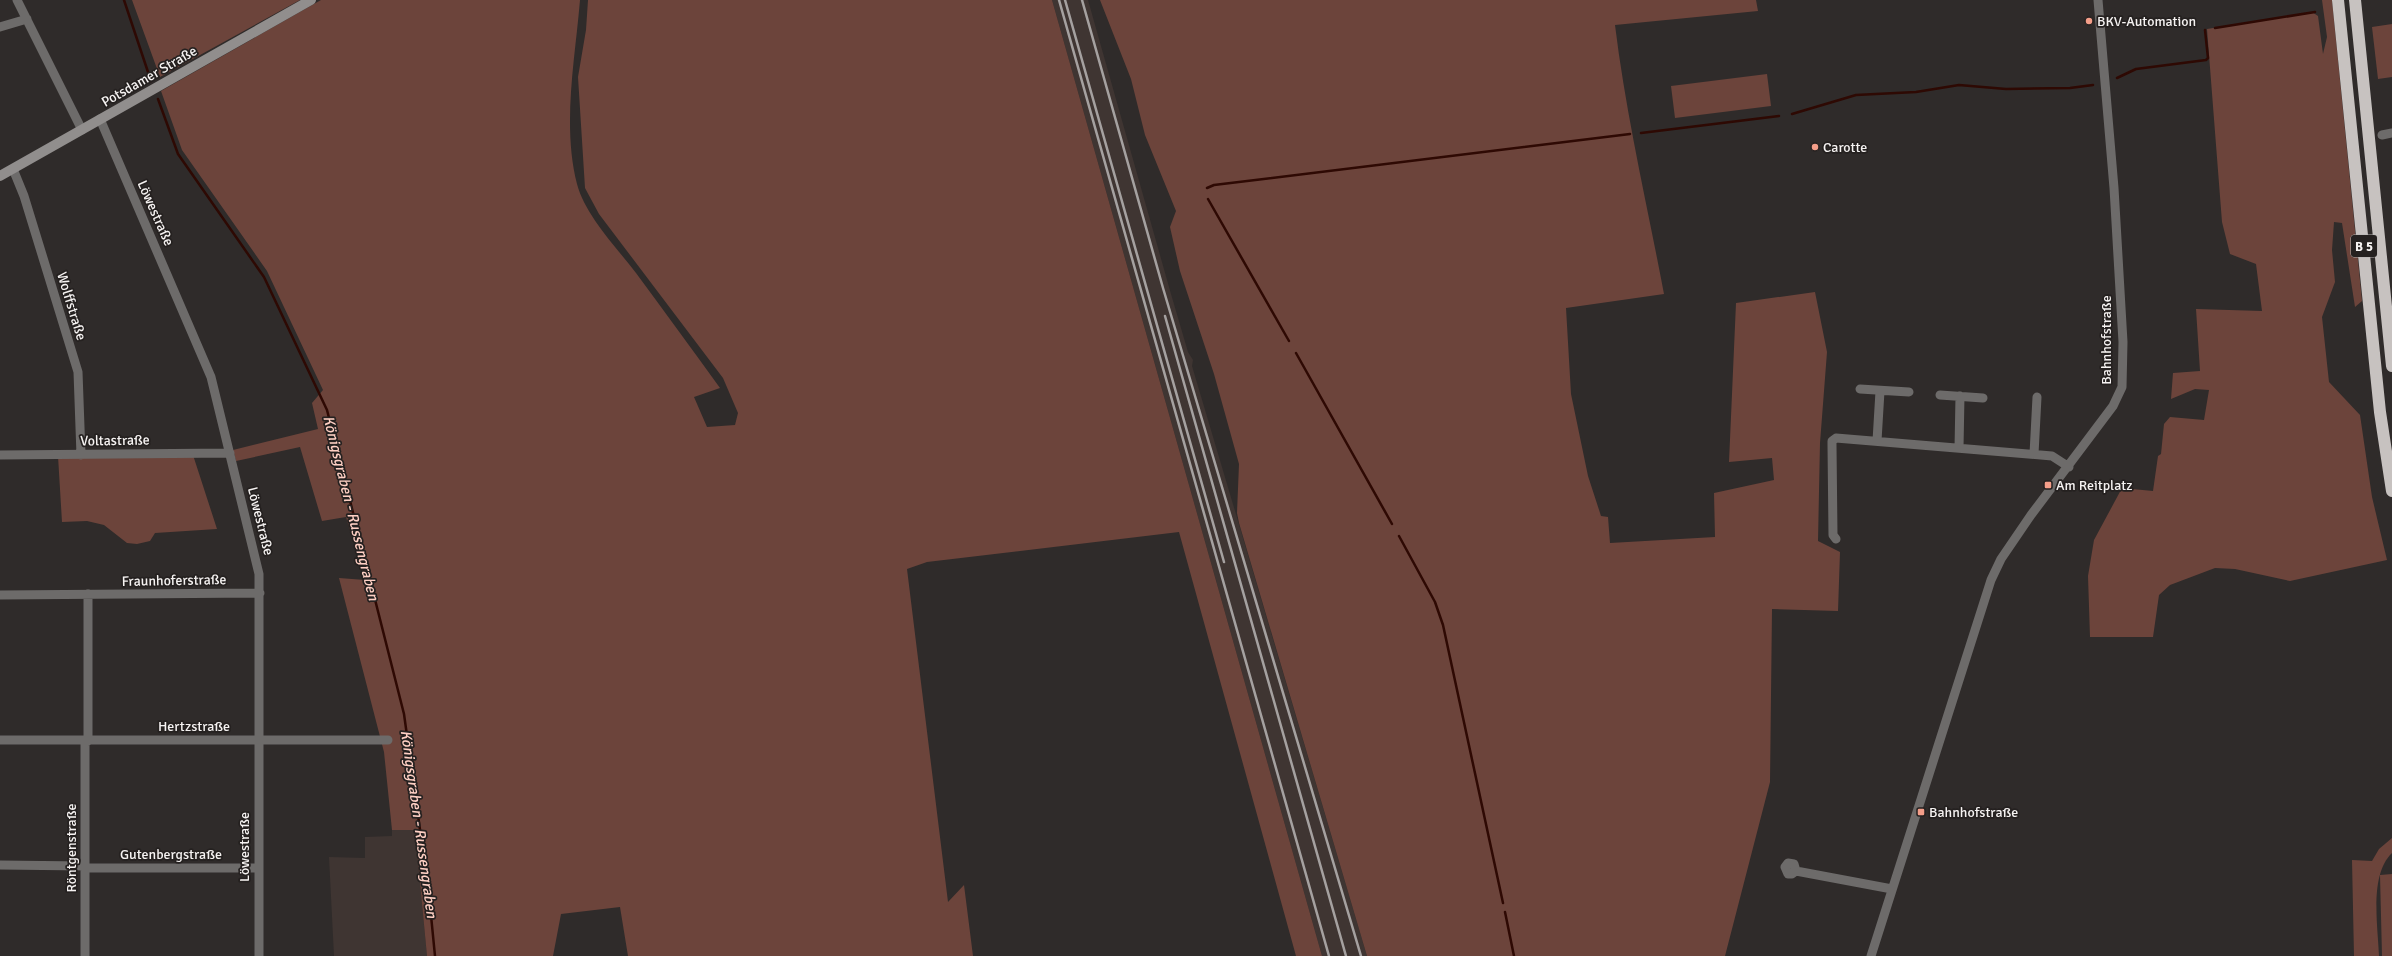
<svg xmlns="http://www.w3.org/2000/svg" width="2392" height="956" viewBox="0 0 2392 956" font-family="Signika,sans-serif">
	<style>
		.built { fill: #3f3532 }
		.green { fill: #6c443b }
		.lines { fill: none; stroke-linecap: round; stroke-linejoin: round }
		.stream { stroke: #2e0903; stroke-width: 2.5 }
		.street { stroke: #6d6b6a; stroke-width: 9 }
		.secondary { stroke: #918e8d; stroke-width: 10 }
		.highway { stroke: #c7c2c0; stroke-width: 12 }
		.rail { stroke: #a5a1a0; stroke-width: 2.5 }
		.poi-dot { fill: #f49e89; stroke: #252120; stroke-width: 1.5 }
		.labels { text-anchor: middle; stroke-width: 3.5; stroke-linejoin: round; paint-order: stroke }
		.shield { fill: #252120; stroke: #b7b4b3; stroke-width: 1 }
		.shield-label { font-size: 13px; font-weight: bold; fill: #f6f3f2 }
		.poi-label { font-size: 14px; fill: #f6f3f2; stroke: #252120; text-anchor: start }
		.street-label { font-size: 14px; fill: #f6f3f2; stroke: #252120 }
		.water-label { font-size: 15px; font-style: italic; fill: #ffd0c4; stroke: #252120 }
	</style>
	<rect width="100%" height="100%" fill="#2f2b2a"/>
	<path class="built" d="M 1052,0 L 1088,0 L 1171,294 L 1188,352 L 1193,360 L 1192,366 L 1367,956 L 1322,956 Z
		M 392,830 L 415,830 L 427,956 L 334,956 L 329,857 L 365,858 L 365,837 L 392,836 Z"/>
	<path class="green" d="M 132,0 L 300,0 L 160,77 Z
		M 321,0 L 580,0 C 575,60 562,125 577,184 C 585,215 617,248 636,273 C 664,311 692,349 720,388 L 694,397 L 707,427 L 735,425 L 738,413 L 723,378 L 599,214 L 585,188 L 578,77 L 586,30 L 588,0 L 1052,0 L 1322,956 L 1296,956 L 1179,532 L 927,562 L 907,569 L 948,902 L 964,885 L 973,956 L 628,956 L 620,907 L 561,914 L 553,956 L 427,956 L 415,830 L 392,830 L 384,752 L 339,578 L 365,580 L 346,517 L 322,521 L 300,447 L 236,461 L 233,450 L 318,429 L 312,403 L 323,390 L 267,271 L 182,150 L 161,91 Z
		M 1100,0 L 1756,0 L 1758,11 L 1615,25 C 1626,115 1647,204 1664,294 L 1566,308 L 1571,394 L 1588,476 L 1601,516 L 1608,517 L 1610,543 L 1715,537 L 1714,493 L 1774,480 L 1772,458 L 1729,462 L 1736,303 L 1815,292 L 1827,352 L 1820,443 L 1818,541 L 1840,552 L 1838,611 L 1772,609 L 1770,782 L 1725,956 L 1367,956 L 1239,523 L 1237,513 L 1239,464 L 1214,374 L 1180,271 L 1170,227 L 1176,211 L 1145,135 L 1131,79 Z
		M 2322,0 L 2332,0 L 2362,301 L 2355,307 L 2342,223 L 2334,222 L 2332,250 L 2335,282 L 2322,317 L 2329,382 L 2360,415 L 2372,497 L 2387,560 L 2290,581 L 2235,569 L 2215,568 L 2170,585 L 2159,595 L 2153,637 L 2090,637 L 2088,576 L 2094,540 L 2122,488 L 2153,491 L 2158,456 L 2161,454 L 2164,424 L 2170,417 L 2204,420 L 2209,390 L 2195,389 L 2171,399 L 2173,373 L 2200,371 L 2196,309 L 2262,311 L 2256,264 L 2230,254 L 2222,222 L 2207,29 L 2312,12 L 2318,16 L 2323,54 L 2327,37 Z
		M 2392,24 L 2392,77 L 2378,79 L 2372,27 Z
		M 1767,74 L 1771,106 L 1675,118 L 1671,86 Z
		M 193,455 L 217,529 L 155,533 L 150,541 L 137,544 L 127,543 L 104,525 L 87,521 L 62,522 L 58,456 Z
		M 2392,838 L 2392,853 C 2369,875 2378,926 2379,956 L 2354,956 L 2352,860 L 2372,861 L 2379,849 Z
		M 2392,874 L 2392,956 L 2382,956 L 2380,875 Z"/>
	<g class="lines">
		<path class="stream" d="M 124,0 L 151,81
			M 2215,28 L 2315,12
			M 2117,78 L 2136,69 L 2206,60 L 2208,58 L 2205,30
			M 158,99 L 178,154 L 264,277 L 327,410 L 404,714 L 429,895 L 435,956
			M 1792,114 L 1856,95 L 1916,92 L 1959,85 L 2006,89 L 2070,88 L 2093,85
			M 1641,133 L 1779,116
			M 1207,188 L 1214,185 L 1630,134
			M 1208,199 L 1289,341
			M 1296,353 L 1392,524
			M 1399,536 L 1435,602 L 1443,625 L 1503,903
			M 1505,912 L 1514,956"/>
		<path class="street" d="M 17,0 L 82,130
			M 0,27 L 27,19
			M 100,119 L 211,377 L 259,574 L 259,956
			M 2382,135 L 2392,133
			M 13,169 L 24,196 L 78,372 L 81,455
			M 1860,389 L 1909,392
			M 1940,395 L 1983,398
			M 1877,441 L 1880,391
			M 1959,448 L 1960,396
			M 2034,454 L 2037,397
			M 0,455 L 230,453
			M 1836,539 L 1833,535 L 1832,445 L 1832,441 L 1836,438 L 2052,456 L 2069,467
			M 88,594 L 88,741
			M 0,595 L 260,593
			M 0,740 L 388,740
			M 0,865 L 85,866
			M 85,868 L 258,868
			M 1796,871 L 1792,874 L 1788,874 L 1785,867 L 1788,863 L 1794,864 L 1796,871 L 1892,889
			M 85,956 L 85,741
			M 1871,956 L 1991,580 L 2001,559 L 2031,515 L 2113,406 L 2122,387 L 2123,342 L 2114,188 L 2098,0"/>
		<path class="secondary" d="M 0,176 L 311,0"/>
		<path class="highway" d="M 2338,0 L 2380,412 L 2392,491
			M 2355,0 L 2392,366"/>
		<path class="rail" d="M 1059,0 L 1329,956
			M 1065,0 L 1224,562
			M 1082,0 L 1163,288 L 1361,956
			M 1165,316 L 1346,956"/>
	</g>
	<g class="poi-dot">
		<circle cx="2089" cy="21" r="4"/>
		<circle cx="1815" cy="147" r="4"/>
		<rect x="2044" y="481" width="8" height="8" rx="2"/>
		<rect x="1917" y="808" width="8" height="8" rx="2"/>
	</g>
	<g class="labels">
		<rect class="shield" x="2351" y="235" width="26" height="22" rx="3"/>
		<g class="shield-label">
			<text x="2364" y="251">B 5</text>
		</g>
		<g class="poi-label">
			<text x="2097" y="26">BKV-Automation</text>
			<text x="1823" y="152">Carotte</text>
			<text x="2056" y="490">Am Reitplatz</text>
			<text x="1929" y="817">Bahnhofstraße</text>
		</g>
		<g class="street-label">
			<text transform="translate(149 76) rotate(-30)" y="5">Potsdamer Straße</text>
			<text transform="translate(156 213) rotate(66)" y="5">Löwestraße</text>
			<text transform="translate(72 306) rotate(73)" y="5">Wolffstraße</text>
			<text transform="translate(2106 340) rotate(-90)" y="5">Bahnhofstraße</text>
			<text transform="translate(115 440) rotate(-1)" y="5">Voltastraße</text>
			<text transform="translate(261 521) rotate(76)" y="5">Löwestraße</text>
			<text transform="translate(174 580) rotate(-1)" y="5">Fraunhoferstraße</text>
			<text x="194" y="731">Hertzstraße</text>
			<text transform="translate(244 847) rotate(-90)" y="5">Löwestraße</text>
			<text transform="translate(71 848) rotate(-90)" y="5">Röntgenstraße</text>
			<text x="171" y="859">Gutenbergstraße</text>
		</g>
		<g class="water-label">
			<text transform="translate(351 508) rotate(76)" y="5">Königsgraben - Russengraben</text>
			<text transform="translate(419 824) rotate(82)" y="5">Königsgraben - Russengraben</text>
		</g>
	</g>
</svg>
